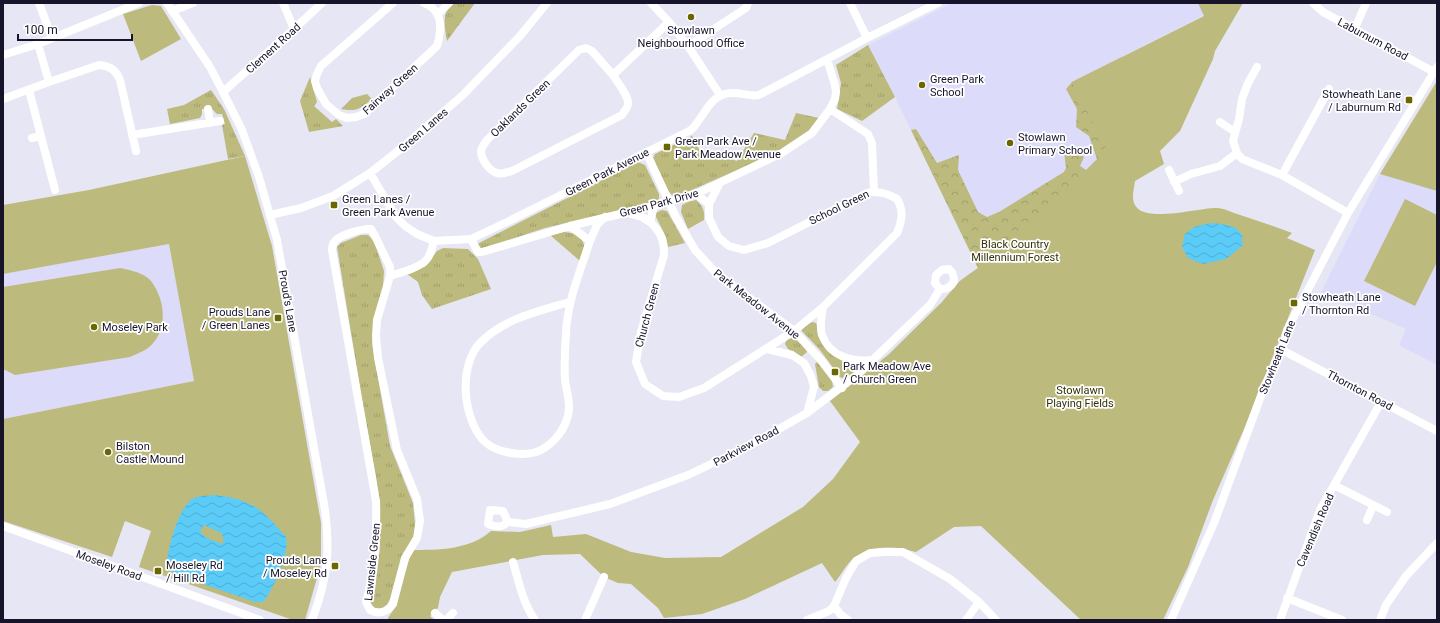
<svg xmlns="http://www.w3.org/2000/svg" width="1440" height="623" viewBox="0 0 1440 623" font-family="Roboto,sans-serif">
	<style>
		.built { fill: #dcdbf9 }
		.grass { fill: url(#grass-tufts) }
		.forest { fill: url(#forest-crowns) }
		.green { fill: #bcba7c }
		.water { fill: url(#water-waves); fill-rule: evenodd }
		.lines { fill: none; stroke-linecap: round; stroke-linejoin: round }
		.minor { stroke: #fff; stroke-width: 8 }
		.poi-dot { fill: #6b6600; stroke: #fff; stroke-width: 1.5 }
		.labels { text-anchor: middle; stroke-width: 3.5; stroke-linejoin: round; paint-order: stroke }
		.poi-label { font-size: 11px; fill: #16132b; stroke: #fff; text-anchor: start }
		.street-label { font-size: 11px; fill: #16132b; stroke: #fff }
		.park-label { font-size: 11px; fill: #343208; stroke: #fff }
	</style>
	<defs>
		<pattern id="grass-tufts" width="24" height="20" patternUnits="userSpaceOnUse"><rect width="24" height="20" fill="#bcba7c"/><path d="M3 7l-1-3M5 7V3M7 7l1-3M15 17l-1-3M17 17v-4M19 17l1-3" fill="none" stroke="#a19f6b"/></pattern>
		<pattern id="forest-crowns" width="20" height="18" patternUnits="userSpaceOnUse"><rect width="20" height="18" fill="#bcba7c"/><path d="M2 6a3 3 0 1 1 6 0M12 15a3 3 0 1 1 6 0" fill="none" stroke="#a19f6b"/></pattern>
		<pattern id="water-waves" width="16" height="10" patternUnits="userSpaceOnUse"><rect width="16" height="10" fill="#5bcbf7"/><path d="M0 5q4-4 8 0t8 0" fill="none" stroke="#4eadd4"/></pattern>
	</defs>
	<rect width="100%" height="100%" fill="#e6e6f4"/>
	<path class="built" d="M 952,3 L 1198,3 L 1204,15 L 1072,82 L 1110,156 L 978,268 L 895,97 L 868,45 Z
		M 1380,174 L 1437,191 L 1437,365 L 1399,345 L 1406,329 L 1321,292 Z
		M 169,244 L 194,381 L 3,419 L 3,274 Z"/>
	<path class="grass" d="M 452,3 L 475,3 L 447,41 C 445,27 441,15 452,3 Z
		M 868,45 L 895,97 L 862,121 L 837,109 L 841,83 L 836,65 Z
		M 310,77 L 317,102 L 314,106 L 332,122 L 336,119 L 343,126 L 309,132 L 300,101 Z
		M 211,90 L 224,109 L 245,156 L 228,159 L 222,125 L 225,124 L 222,114 L 217,114 L 211,108 L 202,109 L 202,114 L 200,118 L 170,124 L 167,109 L 184,105 Z
		M 367,94 L 372,99 C 360,109 357,112 341,109 L 352,98 Z
		M 796,113 L 819,118 L 810,131 L 778,152 L 678,196 L 673,196 L 669,192 L 653,158 L 655,154 L 692,136 L 699,149 L 737,161 L 754,133 L 785,140 Z
		M 638,162 L 645,165 L 659,194 L 659,200 L 646,204 L 545,228 L 482,249 L 479,248 L 477,244 Z
		M 696,200 C 703,206 705,211 704,220 L 688,229 L 681,212 L 682,205 L 688,202 Z
		M 662,210 L 667,211 L 685,243 L 668,247 L 666,237 L 655,215 L 657,212 Z
		M 564,232 C 572,232 582,235 584,245 C 584,249 581,256 580,261 L 550,235 Z
		M 361,235 L 368,235 L 374,241 L 384,271 L 383,288 L 374,325 L 372,344 L 390,446 L 413,503 L 415,524 L 414,539 L 398,570 L 390,599 L 386,607 L 382,609 L 375,608 L 371,604 L 369,600 L 375,590 L 380,548 L 380,511 L 376,477 L 362,400 L 337,247 L 341,243 Z
		M 443,248 L 468,249 L 478,259 L 491,289 L 432,309 L 422,295 L 418,282 L 407,274 L 426,266 L 437,251 Z
		M 812,322 L 816,323 L 819,331 L 833,355 L 847,363 L 854,364 L 857,370 L 845,379 L 840,377 L 820,350 L 801,330 L 805,326 Z
		M 792,338 C 799,339 804,346 807,352 L 801,357 L 788,349 L 785,344 L 787,339 Z
		M 817,362 L 832,380 L 833,387 L 828,391 L 823,391 L 819,387 L 815,364 Z"/>
	<path class="forest" d="M 1122,57 L 1128,164 L 942,302 L 960,281 L 978,268 L 911,130 L 916,129 L 937,163 L 959,155 L 958,170 L 978,212 L 987,217 L 999,212 L 1064,172 L 1066,168 L 1064,152 L 1067,149 L 1071,148 L 1072,154 L 1076,155 L 1080,154 L 1084,157 L 1080,166 L 1086,170 L 1097,159 L 1089,136 L 1076,127 L 1077,109 L 1066,89 L 1072,82 Z"/>
	<path class="green" d="M 1198,3 L 1243,3 L 1215,51 L 1213,59 L 1180,131 L 1160,151 L 1164,164 L 1135,181 C 1134,189 1131,198 1135,205 C 1144,224 1201,207 1217,208 C 1223,208 1231,212 1237,214 C 1255,220 1274,226 1292,233 L 1287,238 L 1315,250 L 1244,429 L 1213,500 L 1188,567 L 1163,620 L 1081,620 L 981,526 L 954,527 L 916,552 C 895,546 873,544 854,558 C 847,563 841,575 835,582 L 822,563 L 745,599 L 702,614 L 664,618 L 658,608 L 631,584 L 618,583 L 604,577 L 580,554 L 543,555 L 452,572 L 440,597 L 438,608 L 430,616 L 434,620 L 388,620 L 388,618 L 394,609 L 412,550 C 438,550 470,550 491,531 L 520,532 L 551,525 L 553,537 L 586,534 L 631,552 L 665,558 L 721,557 L 803,507 L 833,479 L 860,442 L 830,401 L 888,355 L 942,302 L 960,281 L 978,268 L 1110,156 L 1072,82 L 1204,16 Z
		M 152,5 L 161,6 L 181,39 L 141,61 L 123,14 Z
		M 1437,81 L 1437,191 L 1380,174 Z
		M 245,156 L 272,246 L 321,523 L 321,564 L 305,620 L 293,620 L 139,567 L 151,531 L 125,521 L 112,557 L 3,521 L 3,419 L 194,381 L 169,244 L 3,274 L 3,205 L 89,190 Z
		M 1405,199 L 1437,215 L 1437,262 L 1415,306 L 1364,281 Z
		M 120,268 C 130,270 145,273 151,281 C 164,298 168,325 154,342 C 148,350 139,353 130,357 L 15,375 L 3,369 L 3,287 Z"/>
	<path class="water" d="M 1210,223 C 1220,224 1238,224 1242,236 C 1243,238 1242,242 1243,245 L 1226,259 L 1203,264 L 1188,258 L 1182,247 L 1185,234 L 1194,227 Z
		M 215,495 C 253,500 262,509 286,537 C 290,552 273,591 263,602 L 255,602 L 180,576 L 166,568 C 168,549 176,513 191,500 C 197,495 208,496 215,495 ZM 204,525 L 221,533 L 224,540 L 222,544 L 205,537 L 200,531 Z"/>
	<g class="lines">
		<path class="minor" d="M 39,3 L 52,38
			M 167,3 L 210,67 L 223,92 L 242,130 L 259,177 L 277,240 L 324,504 C 331,548 328,578 312,620
			M 283,3 L 294,29
			M 393,3 L 321,66 L 317,74 L 315,81 L 317,88 L 326,104 L 339,115 L 347,118 L 356,117 L 364,114 L 437,46 C 440,38 442,21 437,14 C 435,9 429,5 424,3
			M 651,3 L 669,22 L 688,46 L 720,95
			M 850,3 L 867,38
			M 1313,3 L 1323,12 L 1434,72
			M 172,11 L 193,3
			M 438,14 L 449,3
			M 1355,28 L 1366,3
			M 38,44 L 49,82 L 99,65 C 110,66 116,70 120,80 L 136,151
			M 688,46 L 746,8 L 748,3
			M 3,55 L 38,44 L 139,3
			M 1257,67 L 1248,83 L 1242,99 L 1239,119 L 1233,141 L 1237,153 L 1242,159 L 1282,175 L 1348,213
			M 613,75 L 592,51 L 586,48 L 579,50 L 487,140 C 485,143 482,146 481,151 C 481,159 489,171 497,173 C 502,175 507,172 512,171 L 622,115 C 624,111 628,108 628,104 C 629,96 617,82 613,75 L 669,22
			M 29,90 L 55,190
			M 223,92 L 294,29 L 322,3
			M 3,99 L 49,82
			M 208,109 L 210,122
			M 830,109 L 868,134 L 872,143 L 874,191
			M 1220,122 L 1235,132
			M 132,135 L 220,121
			M 32,138 L 41,136
			M 646,152 L 676,217 L 695,250 L 717,274 L 794,331 L 821,360 L 842,388
			M 1169,170 L 1179,191
			M 370,173 L 396,217 L 405,226 L 417,234 L 434,241 L 471,239 L 507,222 L 691,130 C 704,118 709,94 731,93 C 740,92 750,97 759,95 L 867,38 L 938,3
			M 1282,175 L 1329,89
			M 1174,182 L 1191,174 L 1220,166 L 1237,153
			M 709,204 L 720,183
			M 654,206 L 650,222 C 661,232 664,240 664,255 L 641,332 L 636,362 L 645,384 L 663,396 L 679,397 L 704,388 L 794,331 L 823,307 L 897,233 C 902,221 904,210 897,199 C 887,193 878,190 867,193 L 768,243 L 744,250 L 729,246 L 718,237 L 709,218 L 709,204 L 696,194
			M 627,213 L 642,217 L 650,222
			M 270,215 L 301,208 L 333,196 L 370,173 L 403,147 L 463,95 L 520,36 L 547,3
			M 471,239 L 478,252 L 482,252 L 570,226 L 654,206 L 696,194 L 782,153 L 812,133 L 830,109 L 835,99 L 836,92 L 835,85 L 827,59
			M 590,241 L 597,225 L 605,217
			M 390,276 L 390,267 L 375,236 L 371,229 C 363,228 340,235 335,241 C 332,244 332,247 332,250 L 376,501 C 377,534 375,570 366,602 L 370,610 C 379,615 387,612 393,604 L 405,558 L 417,538 L 420,521 L 417,499 L 397,450 L 378,358 L 376,336 L 377,320 L 390,276 C 399,273 422,267 427,259 C 431,254 432,248 434,241
			M 569,302 C 539,311 506,318 482,341 C 458,363 462,418 484,441 C 496,453 525,458 541,450 C 551,445 561,434 565,424 C 573,407 567,396 565,380 C 564,365 565,349 566,334 C 567,302 580,272 590,241 L 570,226
			M 823,307 C 822,316 819,326 822,335 C 830,357 852,362 873,360
			M 767,349 L 792,355 L 804,363 L 811,376 L 814,387 L 807,413
			M 1282,350 L 1437,431
			M 1334,485 L 1387,512
			M 1367,520 L 1373,506
			M 508,522 C 501,528 497,527 488,524 L 490,510 L 503,511 L 508,522 L 526,524 L 610,504 L 688,475 L 749,446 L 807,413 L 857,375 L 930,305 L 940,289 L 935,283 L 936,275 L 942,270 L 949,269 C 951,271 953,273 953,275 C 957,284 947,290 940,289
			M 3,526 L 260,620
			M 513,562 C 519,582 523,604 535,620
			M 1287,598 L 1342,620
			M 834,606 L 846,578 L 856,561 L 870,553 L 885,552 L 903,552 L 950,579 L 979,602 L 996,620
			M 435,613 L 443,620
			M 446,620 L 453,613
			M 585,620 L 604,577
			M 807,620 L 829,611 L 834,606 L 840,614 L 848,620
			M 966,620 L 979,602
			M 1171,620 L 1214,523 L 1265,385 L 1282,350 L 1287,330 L 1348,213 L 1437,67
			M 1280,620 L 1320,510 L 1381,402
			M 1380,620 L 1386,605 L 1406,576 L 1437,543"/>
	</g>
	<g class="poi-dot">
		<circle cx="691" cy="17" r="4"/>
		<circle cx="922" cy="85" r="4"/>
		<rect x="1405" y="96" width="8" height="8" rx="2"/>
		<circle cx="1010" cy="143" r="4"/>
		<rect x="663" y="143" width="8" height="8" rx="2"/>
		<rect x="330" y="201" width="8" height="8" rx="2"/>
		<rect x="1290" y="299" width="8" height="8" rx="2"/>
		<rect x="274" y="314" width="8" height="8" rx="2"/>
		<circle cx="94" cy="327" r="4"/>
		<rect x="831" y="368" width="8" height="8" rx="2"/>
		<circle cx="108" cy="452" r="4"/>
		<rect x="331" y="562" width="8" height="8" rx="2"/>
		<rect x="154" y="567" width="8" height="8" rx="2"/>
	</g>
	<g class="labels">
		<g class="poi-label">
			<text x="691" y="34" text-anchor="middle">Stowlawn<tspan x="691" dy="13">Neighbourhood Office</tspan></text>
			<text x="930" y="83">Green Park<tspan x="930" dy="13">School</tspan></text>
			<text x="1401" y="98" text-anchor="end">Stowheath Lane<tspan x="1401" dy="13">/ Laburnum Rd</tspan></text>
			<text x="1018" y="141">Stowlawn<tspan x="1018" dy="13">Primary School</tspan></text>
			<text x="675" y="145">Green Park Ave /<tspan x="675" dy="13">Park Meadow Avenue</tspan></text>
			<text x="342" y="203">Green Lanes /<tspan x="342" dy="13">Green Park Avenue</tspan></text>
			<text x="1302" y="301">Stowheath Lane<tspan x="1302" dy="13">/ Thornton Rd</tspan></text>
			<text x="270" y="316" text-anchor="end">Prouds Lane<tspan x="270" dy="13">/ Green Lanes</tspan></text>
			<text x="102" y="331">Moseley Park</text>
			<text x="843" y="370">Park Meadow Ave<tspan x="843" dy="13">/ Church Green</tspan></text>
			<text x="116" y="450">Bilston<tspan x="116" dy="13">Castle Mound</tspan></text>
			<text x="327" y="564" text-anchor="end">Prouds Lane<tspan x="327" dy="13">/ Moseley Rd</tspan></text>
			<text x="166" y="569">Moseley Rd<tspan x="166" dy="13">/ Hill Rd</tspan></text>
		</g>
		<g class="street-label">
			<text transform="translate(1373 39) rotate(28)" y="4">Laburnum Road</text>
			<text transform="translate(273 48) rotate(-42)" y="4">Clement Road</text>
			<text transform="translate(390 89) rotate(-42)" y="4">Fairway Green</text>
			<text transform="translate(520 108) rotate(-44)" y="4">Oaklands Green</text>
			<text transform="translate(423 130) rotate(-41)" y="4">Green Lanes</text>
			<text transform="translate(607 172) rotate(-27)" y="4">Green Park Avenue</text>
			<text transform="translate(659 203) rotate(-15)" y="4">Green Park Drive</text>
			<text transform="translate(839 207) rotate(-26)" y="4">School Green</text>
			<text transform="translate(288 301) rotate(80)" y="4">Proud's Lane</text>
			<text transform="translate(757 304) rotate(38)" y="4">Park Meadow Avenue</text>
			<text transform="translate(647 315) rotate(-75)" y="4">Church Green</text>
			<text transform="translate(1277 357) rotate(-68)" y="4">Stowheath Lane</text>
			<text transform="translate(1360 390) rotate(28)" y="4">Thornton Road</text>
			<text transform="translate(746 446) rotate(-28)" y="4">Parkview Road</text>
			<text transform="translate(1315 530) rotate(-67)" y="4">Cavendish Road</text>
			<text transform="translate(372 562) rotate(-84)" y="4">Lawnside Green</text>
			<text transform="translate(109 565) rotate(20)" y="4">Moseley Road</text>
		</g>
		<g class="park-label">
			<text x="1015" y="248">Black Country<tspan x="1015" dy="13">Millennium Forest</tspan></text>
			<text x="1080" y="394">Stowlawn<tspan x="1080" dy="13">Playing Fields</tspan></text>
		</g>
	</g>
	<rect width="1440" height="623" fill="none" stroke="#16132b" stroke-width="8"/>
	<path d="M18 34v6h114v-6" fill="none" stroke="#16132b" stroke-width="2"/>
	<text x="24" y="34" font-size="12" fill="#16132b" stroke="#ffffff" stroke-width="3" paint-order="stroke">100 m</text>
</svg>
